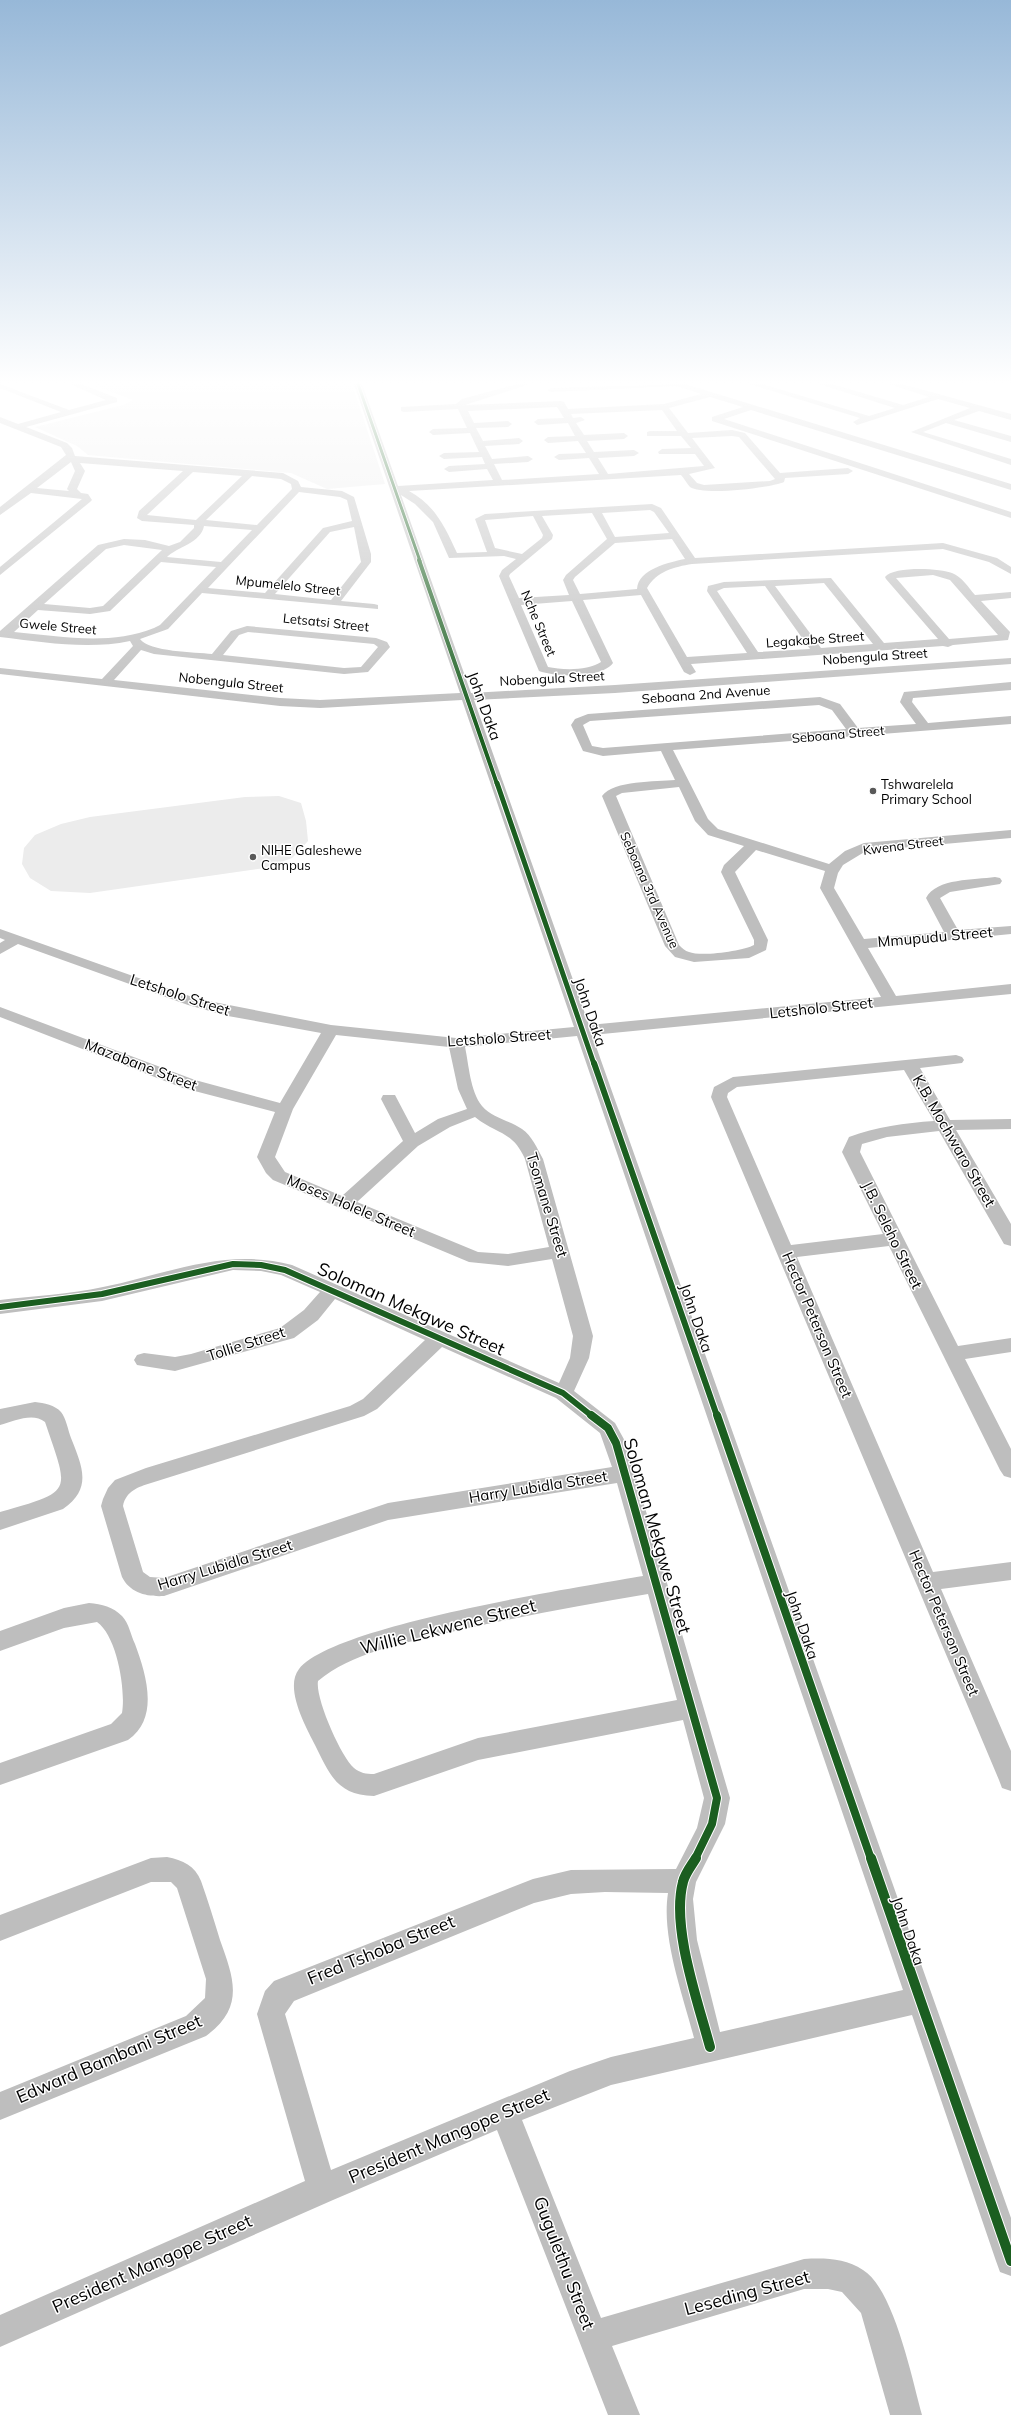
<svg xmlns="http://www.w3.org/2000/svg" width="1011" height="2415" viewBox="0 0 1011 2415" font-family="Mulish,sans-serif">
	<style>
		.green { fill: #ececec }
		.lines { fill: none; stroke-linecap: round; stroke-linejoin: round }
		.minor { fill: #bebebe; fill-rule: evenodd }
		.cycleway-far5-casing { stroke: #fff; stroke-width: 4.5 }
		.cycleway-far4-casing { stroke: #fff; stroke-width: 5.5 }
		.cycleway-far3-casing { stroke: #fff; stroke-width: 7 }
		.cycleway-far2-casing { stroke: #fff; stroke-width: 8 }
		.cycleway-far1-casing { stroke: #fff; stroke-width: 10 }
		.cycleway-casing { stroke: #fff; stroke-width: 12 }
		.cycleway-far5 { stroke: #1b5e20; stroke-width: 3 }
		.cycleway-far4 { stroke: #1b5e20; stroke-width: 4 }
		.cycleway-far3 { stroke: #1b5e20; stroke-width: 5 }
		.cycleway-far2 { stroke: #1b5e20; stroke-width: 6 }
		.cycleway-far1 { stroke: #1b5e20; stroke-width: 8 }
		.cycleway { stroke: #1b5e20; stroke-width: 10 }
		.poi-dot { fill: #595959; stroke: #fff; stroke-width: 1.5 }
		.labels { text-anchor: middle; stroke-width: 3; stroke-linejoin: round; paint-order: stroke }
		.far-street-label { font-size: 13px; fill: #000; stroke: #fff }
		.far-poi-label { font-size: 13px; fill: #000; stroke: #fff; text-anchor: start }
		.street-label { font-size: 15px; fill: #000; stroke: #fff }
		.near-street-label { font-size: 18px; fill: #000; stroke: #fff }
	</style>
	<rect width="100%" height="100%" fill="#fff"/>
	<path class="green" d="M 90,384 L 352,384 L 385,484 L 327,489 L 291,473 L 88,455 L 77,446 L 35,427 L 123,405 L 133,400 Z
		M 279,796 L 301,803 L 306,821 L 308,841 L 292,858 L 265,868 L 90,893 L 51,891 L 30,878 L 22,864 L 24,848 L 35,835 L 61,824 L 90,817 L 245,797 Z"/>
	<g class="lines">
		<path class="minor" d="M 0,384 L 69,410 L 106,400 L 70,384 L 81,384 L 117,398 L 117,402 L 26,427 L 67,443 L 72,448 L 75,456 L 283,473 L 298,481 L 301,487 L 342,491 L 354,497 L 371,554 L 371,562 L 341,601 L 374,604 L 378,605 L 378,609 L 202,593 L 168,629 L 140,639 C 149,652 195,652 212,654 L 231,631 L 247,626 L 376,638 L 387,642 L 390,647 L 368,672 L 344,674 L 154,654 L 141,650 L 114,680 L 280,698 L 320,700 L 460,693 L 354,384 L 362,384 L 398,486 L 493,480 L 487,469 L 449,472 L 444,469 L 449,466 L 485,464 L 482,457 L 444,459 L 439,456 L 444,453 L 479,452 L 470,433 L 433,435 L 429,432 L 433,429 L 467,428 L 458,409 L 404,412 L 401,411 L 401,407 L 456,404 L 462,399 L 517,384 L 530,384 L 465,405 L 561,401 L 564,402 L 568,409 L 664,404 L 701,394 L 676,386 L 551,392 L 547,390 L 551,388 L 685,384 L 1011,484 L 1011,490 L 751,410 L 724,419 L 1011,512 L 1011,518 L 712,421 L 712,417 L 743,407 L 710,397 L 669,408 L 688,433 L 732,430 L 745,433 L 780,473 L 848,468 L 853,471 L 848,474 L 785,478 L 784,482 C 770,488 703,496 690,487 C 687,484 684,478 681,475 L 409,491 C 435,505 445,527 457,553 L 487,552 L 475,519 L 485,514 L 652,504 L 661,508 L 695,558 L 943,543 L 997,558 L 1011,567 L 1011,574 L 989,562 L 943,549 L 692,564 C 674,567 657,571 647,588 L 687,657 L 747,653 L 707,591 L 708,586 L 724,582 L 831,578 L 884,643 L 938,639 L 886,579 L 885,577 C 893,566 940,568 952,573 C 962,577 968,587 975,595 L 1011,592 L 1011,598 L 981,601 L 1010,632 L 1008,640 L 953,645 L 948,647 L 943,646 L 691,664 L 696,672 L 690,675 L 684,672 L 641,595 L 583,600 L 613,663 C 601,679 556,677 539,671 L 499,576 L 502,570 L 516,559 L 504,556 L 449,558 L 433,522 L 415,504 L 401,495 L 471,693 L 615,685 L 1011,658 L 1011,664 L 615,693 L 474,700 L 589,1025 L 881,997 L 820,888 L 825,871 L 756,850 L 735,872 L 768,940 L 766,950 L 749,958 L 694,962 L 675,957 L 665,946 L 602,796 C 614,780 656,782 675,780 L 661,751 L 603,756 L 583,751 L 571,725 L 575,719 L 588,714 L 820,697 L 840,704 L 858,728 L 916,724 L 900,702 L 904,692 L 1011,682 L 1011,690 L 913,698 L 912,702 L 928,723 L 1011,716 L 1011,724 L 673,750 L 708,819 L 718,829 L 829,864 L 845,851 L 864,843 L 1011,830 L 1011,838 L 866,851 L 843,865 L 838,873 L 834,888 L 864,939 L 944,932 L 926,898 C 936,878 975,880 995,877 L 1000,878 L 1002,881 L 1000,884 L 950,892 L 940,898 L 958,930 L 1011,926 L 1011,934 L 868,948 L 896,996 L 1011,984 L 1011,994 L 592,1035 L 1011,2218 L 1011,2276 L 1000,2272 L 996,2261 L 912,2015 L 611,2085 L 522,2120 L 601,2318 L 804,2259 C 825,2258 845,2258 863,2270 C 894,2289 912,2379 922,2415 L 890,2415 L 861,2313 L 842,2292 L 828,2289 L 804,2289 L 612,2346 L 640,2415 L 608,2415 L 497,2130 L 333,2200 L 0,2347 L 0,2315 L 305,2181 L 257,2014 L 265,1991 L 274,1981 L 533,1879 L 571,1870 L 676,1869 L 697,1828 L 704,1798 L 683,1720 L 478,1760 L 374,1796 C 337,1795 330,1775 315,1745 C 306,1727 284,1688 299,1669 C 333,1625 580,1587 643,1576 L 617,1483 L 388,1520 L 164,1596 C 147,1597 130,1593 122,1577 L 101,1506 L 103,1499 L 108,1488 L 115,1480 L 146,1468 L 350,1406 L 363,1399 L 425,1340 L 335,1299 L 318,1320 L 294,1338 L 175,1371 L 137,1365 L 134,1360 L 137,1355 L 144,1353 L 175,1357 L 191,1354 L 280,1328 L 304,1310 L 320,1292 L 281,1275 L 261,1271 L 233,1270 L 102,1301 L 0,1314 L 0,1300 C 34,1296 70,1294 103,1287 C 168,1274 225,1247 292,1265 L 559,1383 L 570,1358 L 573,1336 L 552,1259 L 508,1266 L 469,1262 L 273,1180 L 266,1173 L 257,1157 L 275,1112 L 183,1088 L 0,1017 L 0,1007 L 195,1080 L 280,1103 L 321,1033 L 228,1016 L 188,1005 L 18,944 L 0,954 L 0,943 L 5,940 L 0,938 L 0,929 L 198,999 L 331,1025 L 456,1038 L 574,1027 L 462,700 L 320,708 L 280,706 L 0,674 L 0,668 L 102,679 L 133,646 L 130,641 C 87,650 43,642 0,637 L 0,631 L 98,545 L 124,539 L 145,540 L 169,546 L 180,542 L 194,528 L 194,525 L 142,521 L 137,518 L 139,511 L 183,471 L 80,463 L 85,471 L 77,489 L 81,493 L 88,494 L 92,500 L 90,502 L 0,575 L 0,567 L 82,499 L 31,493 L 0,515 L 0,507 L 66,455 L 61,447 L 0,423 L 0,417 L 18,424 L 61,412 L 0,388 ZM 557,407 L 564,418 L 538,419 L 534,422 L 538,425 L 568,423 L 575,436 L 548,437 L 544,440 L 548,443 L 578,441 L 586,453 L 559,454 L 554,457 L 559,460 L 589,458 L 599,474 L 502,480 L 494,464 L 528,462 L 533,459 L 528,456 L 492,459 L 485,446 L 519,444 L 523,441 L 519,438 L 483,441 L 476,428 L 508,427 L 512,424 L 508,421 L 474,423 L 468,411 ZM 662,410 L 677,431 L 650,431 L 647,432 L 647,436 L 681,436 L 691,448 L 662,449 L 658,452 L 659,454 L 695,454 L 704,466 L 608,474 L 598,458 L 634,456 L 639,453 L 634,450 L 594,452 L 587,441 L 624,439 L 628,436 L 624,433 L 584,435 L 576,423 L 585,420 L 581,417 L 573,418 L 571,414 ZM 732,436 L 739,437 L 775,479 L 770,481 L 704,485 L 697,483 L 689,474 L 715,468 L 692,438 ZM 71,462 L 75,471 L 67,489 L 69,491 L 37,488 ZM 193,472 L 242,476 L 196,520 L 147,515 ZM 252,476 L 281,479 L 291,484 L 292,489 L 257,525 L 206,520 ZM 299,492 L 340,497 L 347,500 L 352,521 L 323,528 L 265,593 L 208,588 ZM 650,510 L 654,512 L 669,533 L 615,537 L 602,513 ZM 592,513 L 607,539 L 566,575 L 563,580 L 569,595 L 519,598 L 509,576 L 510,574 L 552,539 L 553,535 L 542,516 ZM 533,516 L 543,535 L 542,538 L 522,554 L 495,548 L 485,520 ZM 204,526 L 252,530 L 221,562 L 167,557 C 177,547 201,543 204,526 ZM 354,527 L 361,562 L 331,600 L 275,594 L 330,532 ZM 672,539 L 685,559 C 670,562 638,569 637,589 L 580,594 L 573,580 L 575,577 L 615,543 ZM 124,545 L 162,550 L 103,606 L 90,608 L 44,604 L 106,549 ZM 161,562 L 216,567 L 160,625 L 154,628 C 109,646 60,636 14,632 L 38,610 L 90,614 L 110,611 ZM 933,575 L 950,580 L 998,635 L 949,639 L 896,578 ZM 824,583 L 873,644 L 821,648 L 775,586 ZM 765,586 L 810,649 L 758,652 L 717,591 L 724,588 ZM 572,601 L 601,662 C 588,671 562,670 548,667 L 521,605 ZM 248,632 L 374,644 L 378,647 L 361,667 L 344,668 L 223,655 L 239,635 ZM 819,705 L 832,710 L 846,729 L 603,748 L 592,746 L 583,725 L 590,721 ZM 679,787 L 695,821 L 708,835 L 744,846 L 724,865 L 721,872 L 754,940 L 754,945 C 743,951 701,957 689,952 C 685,951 682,948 679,945 L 616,796 L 622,793 ZM 336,1035 L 449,1047 L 458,1089 L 467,1109 L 438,1119 L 415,1133 L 395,1095 L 383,1095 L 381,1099 L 403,1141 L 342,1196 L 285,1172 L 275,1157 L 293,1109 ZM 577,1036 L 903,1990 L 720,2032 L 697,1940 L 693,1899 L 696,1882 L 725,1824 L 730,1798 L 626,1443 L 615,1423 L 574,1391 L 589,1358 L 593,1336 L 543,1159 C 537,1148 532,1136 522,1129 C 509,1120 492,1118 482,1106 C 470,1091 469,1065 465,1047 ZM 475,1117 C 497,1135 512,1130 525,1159 L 549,1247 L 508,1254 L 478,1252 L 357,1202 L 418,1146 L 450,1127 ZM 442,1347 L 556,1398 L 600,1433 L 612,1467 L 388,1503 L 164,1578 L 150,1577 L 143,1572 L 123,1506 C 126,1491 138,1487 151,1483 L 364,1416 L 377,1409 ZM 648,1594 L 677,1700 L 478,1738 L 374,1774 C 366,1774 360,1773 354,1768 C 341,1757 315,1698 318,1681 C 352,1653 400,1644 442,1634 C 510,1618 579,1606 648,1594 ZM 605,1892 L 668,1893 C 661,1937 683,1995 694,2038 L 611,2057 L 570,2071 L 331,2170 L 285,2014 L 294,2001 L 534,1903 L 571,1894 Z
			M 749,384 L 762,384 L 869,416 L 895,408 L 819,384 L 832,384 L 903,405 L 929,397 L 889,384 L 902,384 L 1011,414 L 1011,420 L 979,411 L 954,420 L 1011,436 L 1011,442 L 946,423 L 923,432 L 1011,459 L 1011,465 L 911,432 L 970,408 L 938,399 L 857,425 L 853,422 L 860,418 Z
			M 956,1055 L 962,1057 L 964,1060 L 962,1063 L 920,1068 L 950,1120 L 1011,1119 L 1011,1129 L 956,1130 L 1011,1224 L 1011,1246 L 1004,1244 L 939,1131 L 887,1137 L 862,1144 L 860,1152 L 958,1346 L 1011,1338 L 1011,1352 L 965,1359 L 1011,1449 L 1011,1478 L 1004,1476 L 1000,1470 L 889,1246 L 797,1257 L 933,1572 L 1011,1562 L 1011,1580 L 941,1589 L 1011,1751 L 1011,1791 L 1002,1788 L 999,1780 L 711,1097 L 714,1087 L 733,1077 ZM 904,1070 L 934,1121 C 905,1123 876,1127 849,1137 L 842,1152 L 883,1234 L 791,1245 L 727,1097 L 728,1093 L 737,1087 Z
			M 35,1402 C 44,1403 55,1405 61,1412 C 66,1418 68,1430 71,1438 C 82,1466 93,1488 63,1509 L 0,1530 L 0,1512 C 75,1491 69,1493 45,1422 C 33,1412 14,1421 0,1425 L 0,1409 Z
			M 89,1603 C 102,1604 113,1607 122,1616 C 129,1623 131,1636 135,1644 C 146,1674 160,1718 128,1740 L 0,1785 L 0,1763 L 111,1724 L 122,1713 C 126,1690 117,1636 97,1622 L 64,1628 L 0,1651 L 0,1631 L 64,1608 Z
			M 167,1857 C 183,1860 195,1866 201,1881 C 208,1901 214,1920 220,1940 C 234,1979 245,2007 206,2036 L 0,2120 L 0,2092 L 186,2016 L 205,1998 L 206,1979 L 177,1888 L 171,1882 L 151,1882 L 0,1941 L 0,1915 L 151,1858 Z"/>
		<g class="cycleway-far5-casing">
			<path id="cycleway-far5" d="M 358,384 L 420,561"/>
		</g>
		<g class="cycleway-far4-casing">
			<path id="cycleway-far4" d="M 419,560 L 497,784"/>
		</g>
		<g class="cycleway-far3-casing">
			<path id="cycleway-far3" d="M 497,783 L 594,1064"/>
		</g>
		<g class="cycleway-far2-casing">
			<path id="cycleway-far2" d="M 594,1063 L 717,1416
				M 0,1307 L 102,1294 L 233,1264 L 261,1265 L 285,1270 L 563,1393 L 592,1416"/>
		</g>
		<g class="cycleway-far1-casing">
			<path id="cycleway-far1" d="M 591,1415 L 608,1428 L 616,1443 L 717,1798 L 712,1824 L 695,1859
				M 717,1415 L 871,1859"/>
		</g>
		<g class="cycleway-casing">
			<path id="cycleway" d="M 696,1858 C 692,1865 685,1873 683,1882 C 671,1927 698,2002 710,2047
				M 871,1858 L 1011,2261"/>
		</g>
		<use href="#cycleway-far5" class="cycleway-far5"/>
		<use href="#cycleway-far4" class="cycleway-far4"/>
		<use href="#cycleway-far3" class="cycleway-far3"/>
		<use href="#cycleway-far2" class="cycleway-far2"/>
		<use href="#cycleway-far1" class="cycleway-far1"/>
		<use href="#cycleway" class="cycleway"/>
	</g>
	<linearGradient id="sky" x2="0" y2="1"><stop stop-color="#97b8d8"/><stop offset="0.53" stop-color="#fff"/><stop offset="1" stop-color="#fff" stop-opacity="0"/></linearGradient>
	<rect width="1011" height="722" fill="url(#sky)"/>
	<g class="poi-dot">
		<circle cx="873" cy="791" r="4"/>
		<circle cx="253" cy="857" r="4"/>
	</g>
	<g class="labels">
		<g class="far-street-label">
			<text transform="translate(288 585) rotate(6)" y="5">Mpumelelo Street</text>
			<text transform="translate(326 622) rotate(6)" y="5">Letsatsi Street</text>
			<text transform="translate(539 623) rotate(67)" y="5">Nche Street</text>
			<text transform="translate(58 626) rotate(5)" y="5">Gwele Street</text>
			<text transform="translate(815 639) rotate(-4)" y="5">Legakabe Street</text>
			<text transform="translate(875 656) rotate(-4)" y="5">Nobengula Street</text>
			<text transform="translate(552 678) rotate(-3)" y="5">Nobengula Street</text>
			<text transform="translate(231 682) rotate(6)" y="5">Nobengula Street</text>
			<text transform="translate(706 694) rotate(-4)" y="5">Seboana 2nd Avenue</text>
			<text transform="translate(838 734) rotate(-5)" y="5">Seboana Street</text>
			<text transform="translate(903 845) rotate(-7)" y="5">Kwena Street</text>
			<text transform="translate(650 890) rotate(66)" y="5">Seboana 3rd Avenue</text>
		</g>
		<g class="far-poi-label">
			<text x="881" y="789">Tshwarelela<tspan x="881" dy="15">Primary School</tspan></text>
			<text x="261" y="855">NIHE Galeshewe<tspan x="261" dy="15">Campus</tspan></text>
		</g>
		<g class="street-label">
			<text transform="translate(484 706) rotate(70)" y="5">John Daka</text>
			<text transform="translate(935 937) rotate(-5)" y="5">Mmupudu Street</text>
			<text transform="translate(180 995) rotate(18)" y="5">Letsholo Street</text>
			<text transform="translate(821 1008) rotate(-6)" y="5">Letsholo Street</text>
			<text transform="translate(590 1012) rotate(71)" y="5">John Daka</text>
			<text transform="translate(499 1038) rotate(-4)" y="5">Letsholo Street</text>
			<text transform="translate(141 1065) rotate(21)" y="5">Mazabane Street</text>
			<text transform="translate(954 1141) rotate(60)" y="5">K.B. Mochwaro Street</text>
			<text transform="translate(547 1205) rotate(73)" y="5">Tsomane Street</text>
			<text transform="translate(351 1206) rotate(23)" y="5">Moses Holele Street</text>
			<text transform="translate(892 1235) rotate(64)" y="5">J.B. Seleho Street</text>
			<text transform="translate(696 1318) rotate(71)" y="5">John Daka</text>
			<text transform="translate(817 1325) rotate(67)" y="5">Hector Peterson Street</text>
			<text transform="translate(246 1344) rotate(-18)" y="5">Tollie Street</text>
			<text transform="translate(538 1487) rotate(-9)" y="5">Harry Lubidla Street</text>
			<text transform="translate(225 1565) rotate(-17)" y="5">Harry Lubidla Street</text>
			<text transform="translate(944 1623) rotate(67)" y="5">Hector Peterson Street</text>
			<text transform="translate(802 1625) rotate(71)" y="5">John Daka</text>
			<text transform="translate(908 1931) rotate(71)" y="5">John Daka</text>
		</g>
		<g class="near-street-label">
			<text transform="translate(411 1309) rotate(24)" y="6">Soloman Mekgwe Street</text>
			<text transform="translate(657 1536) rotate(74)" y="6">Soloman Mekgwe Street</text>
			<text transform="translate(448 1627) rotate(-14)" y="6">Willie Lekwene Street</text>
			<text transform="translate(381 1950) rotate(-22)" y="6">Fred Tshoba Street</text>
			<text transform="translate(109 2059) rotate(-23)" y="6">Edward Bambani Street</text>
			<text transform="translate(449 2136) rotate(-23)" y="6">President Mangope Street</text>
			<text transform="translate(564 2263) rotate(69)" y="6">Gugulethu Street</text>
			<text transform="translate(152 2264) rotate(-24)" y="6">President Mangope Street</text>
			<text transform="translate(747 2293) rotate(-15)" y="6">Leseding Street</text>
		</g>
	</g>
</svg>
